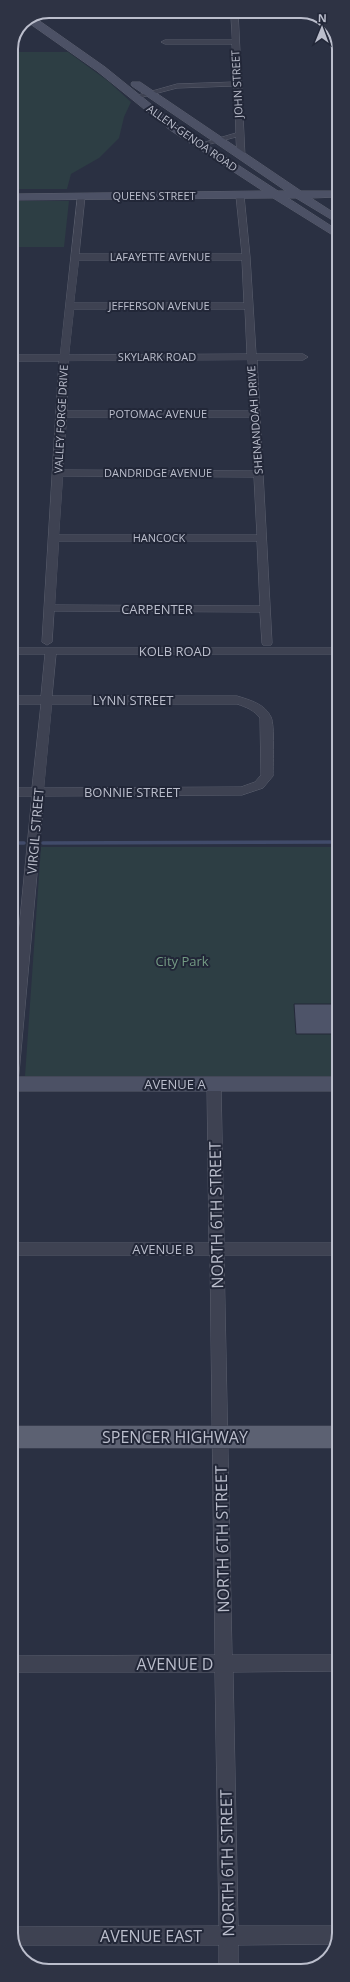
<svg xmlns="http://www.w3.org/2000/svg" width="350" height="1982" viewBox="0 0 350 1982" font-family="'Open Sans',sans-serif">
	<style>
		.green { fill: #2d3e44 }
		.lines { fill: none; stroke-linecap: round; stroke-linejoin: round }
		.stream { stroke: #414b6a; stroke-width: 3.5 }
		.building { fill: #4e5469; stroke: #242939 }
		.street-casing { stroke: #5c606f; stroke-width: 1 }
		.secondary-casing { stroke: #5c606f; stroke-width: 1 }
		.primary-casing { stroke: #474b5b; stroke-width: 1 }
		.street { fill: #3e4252; fill-rule: evenodd }
		.secondary { fill: #4c5165; fill-rule: evenodd }
		.primary { fill: #5c6172; fill-rule: evenodd }
		.labels { text-anchor: middle; stroke-width: 4; stroke-linejoin: round; paint-order: stroke }
		.far-street-label { font-size: 11px; fill: #bbbecc; stroke: #222738 }
		.street-label { font-size: 13px; fill: #bbbecc; stroke: #222738 }
		.park-label { font-size: 13px; fill: #749b84; stroke: #222738 }
		.near-street-label { font-size: 16px; fill: #bbbecc; stroke: #222738 }
		.rim { fill: none; stroke: #bbbecc; stroke-width: 2 }
	</style>
	<rect width="100%" height="100%" fill="#2a3042"/>
	<path class="green" d="M 11,52 L 68,52 L 108,81 L 131,102 L 124,117 L 119,138 L 99,158 L 71,174 L 67,189 L 11,189 Z
		M 11,201 L 69,201 L 64,247 L 11,247 Z
		M 41,847 L 339,847 L 339,1076 L 25,1076 Z"/>
	<g class="lines">
		<path class="stream" d="M 11,843 L 24,843
			M 43,843 L 339,842"/>
	</g>
	<path class="building" d="M 294,1004 L 339,1004 L 339,1021 L 332,1021 L 333,1034 L 296,1034 Z"/>
	<g class="lines">
		<g class="street-casing">
			<path id="street" d="M 231,11 L 238,11 L 245,157 L 241,159 L 237,157 L 236,137 L 199,147 L 195,145 L 236,133 L 234,86 L 177,88 L 135,99 L 131,97 L 177,84 L 234,82 L 232,44 L 165,44 L 161,42 L 165,40 L 232,40 Z
				M 78,194 L 81,194 L 85,196 L 79,254 L 242,254 L 236,196 L 240,194 L 244,196 L 250,257 L 256,354 L 303,354 L 308,357 L 303,360 L 257,360 L 272,643 L 271,645 L 263,645 L 262,643 L 260,612 L 54,611 L 52,642 L 47,645 L 42,642 L 59,361 L 11,361 L 11,355 L 60,355 ZM 79,260 L 242,260 L 244,303 L 74,303 ZM 74,309 L 245,309 L 247,354 L 69,355 ZM 248,360 L 251,411 L 67,411 L 68,361 ZM 67,417 L 251,417 L 254,471 L 63,470 ZM 63,476 L 254,477 L 257,535 L 59,535 ZM 59,541 L 257,541 L 260,606 L 55,605 Z
				M 11,648 L 339,648 L 339,654 L 56,654 L 52,696 L 237,696 C 250,700 265,704 271,717 C 275,725 273,764 273,776 L 263,788 L 242,795 L 44,796 L 18,1084 L 16,1088 L 11,1089 L 11,1011 L 32,796 L 11,796 L 11,788 L 32,788 L 41,704 L 11,704 L 11,696 L 41,696 L 45,654 L 11,654 ZM 52,704 L 237,704 C 246,707 254,710 260,718 L 261,775 L 255,782 L 241,787 L 44,788 Z
				M 214,1079 L 219,1080 L 221,1084 L 224,1243 L 339,1243 L 339,1255 L 224,1255 L 232,1655 L 339,1655 L 339,1671 L 233,1672 L 238,1926 L 339,1926 L 339,1933 L 335,1944 L 238,1945 L 238,1971 L 219,1971 L 219,1945 L 15,1945 L 11,1937 L 11,1927 L 219,1926 L 215,1672 L 11,1672 L 11,1656 L 215,1655 L 210,1255 L 11,1255 L 11,1243 L 209,1243 L 207,1084 L 209,1080 Z"/>
		</g>
		<g class="secondary-casing">
			<path id="secondary" d="M 34,17 L 105,67 L 178,126 L 278,191 L 286,191 L 132,86 L 131,84 L 132,82 L 140,82 L 301,191 L 339,191 L 339,197 L 311,198 L 339,216 L 339,224 L 296,198 L 288,198 L 339,231 L 339,239 L 273,198 L 11,200 L 11,194 L 263,191 L 170,130 L 97,71 L 26,21 Z
				M 11,1077 L 339,1077 L 339,1091 L 11,1091 Z"/>
		</g>
		<g class="primary-casing">
			<path id="primary" d="M 11,1426 L 339,1426 L 339,1448 L 11,1448 Z"/>
		</g>
		<use href="#street" class="street"/>
		<use href="#secondary" class="secondary"/>
		<use href="#primary" class="primary"/>
	</g>
	<g class="labels">
		<g class="far-street-label">
			<text transform="translate(237 84) rotate(-93)" y="4">JOHN STREET</text>
			<text transform="translate(192 138) rotate(35)" y="4">ALLEN-GENOA ROAD</text>
			<text x="154" y="200">QUEENS STREET</text>
			<text x="160" y="261">LAFAYETTE AVENUE</text>
			<text x="159" y="310">JEFFERSON AVENUE</text>
			<text x="157" y="361">SKYLARK ROAD</text>
			<text x="158" y="418">POTOMAC AVENUE</text>
			<text transform="translate(61 419) rotate(-87)" y="4">VALLEY FORGE DRIVE</text>
			<text transform="translate(255 420) rotate(-94)" y="4">SHENANDOAH DRIVE</text>
			<text x="158" y="477">DANDRIDGE AVENUE</text>
			<text x="159" y="542">HANCOCK</text>
		</g>
		<g class="street-label">
			<text x="157" y="614">CARPENTER</text>
			<text x="175" y="656">KOLB ROAD</text>
			<text x="133" y="705">LYNN STREET</text>
			<text x="132" y="797">BONNIE STREET</text>
			<text transform="translate(35 831) rotate(-85)" y="5">VIRGIL STREET</text>
			<text x="175" y="1089">AVENUE A</text>
			<text x="163" y="1254">AVENUE B</text>
		</g>
		<g class="park-label">
			<text x="182" y="966">City Park</text>
		</g>
		<g class="near-street-label">
			<text transform="translate(216 1215) rotate(-91)" y="6">NORTH 6TH STREET</text>
			<text x="175" y="1443">SPENCER HIGHWAY</text>
			<text transform="translate(222 1539) rotate(-91)" y="6">NORTH 6TH STREET</text>
			<text x="175" y="1670">AVENUE D</text>
			<text transform="translate(227 1863) rotate(-91)" y="6">NORTH 6TH STREET</text>
			<text x="151" y="1942">AVENUE EAST</text>
		</g>
	</g>
	<path d="M0 0H350V1982H0ZM49 18H301A31 31 0 0 1 332 49V1933A31 31 0 0 1 301 1964H49A31 31 0 0 1 18 1933V49A31 31 0 0 1 49 18Z" fill="#2e3344" fill-rule="evenodd"/>
	<path class="rim" d="M49 18H301A31 31 0 0 1 332 49V1933A31 31 0 0 1 301 1964H49A31 31 0 0 1 18 1933V49A31 31 0 0 1 49 18Z"/>
	<g transform="translate(322 28) rotate(1)" stroke="#222738" stroke-width="3" paint-order="stroke">
	<path d="M0-3L7 15L0 10L-7 15Z" fill="#bbbecc"/>
	<text y="-6" font-size="11" font-weight="bold" text-anchor="middle" fill="#bbbecc">N</text>
	</g>
</svg>
